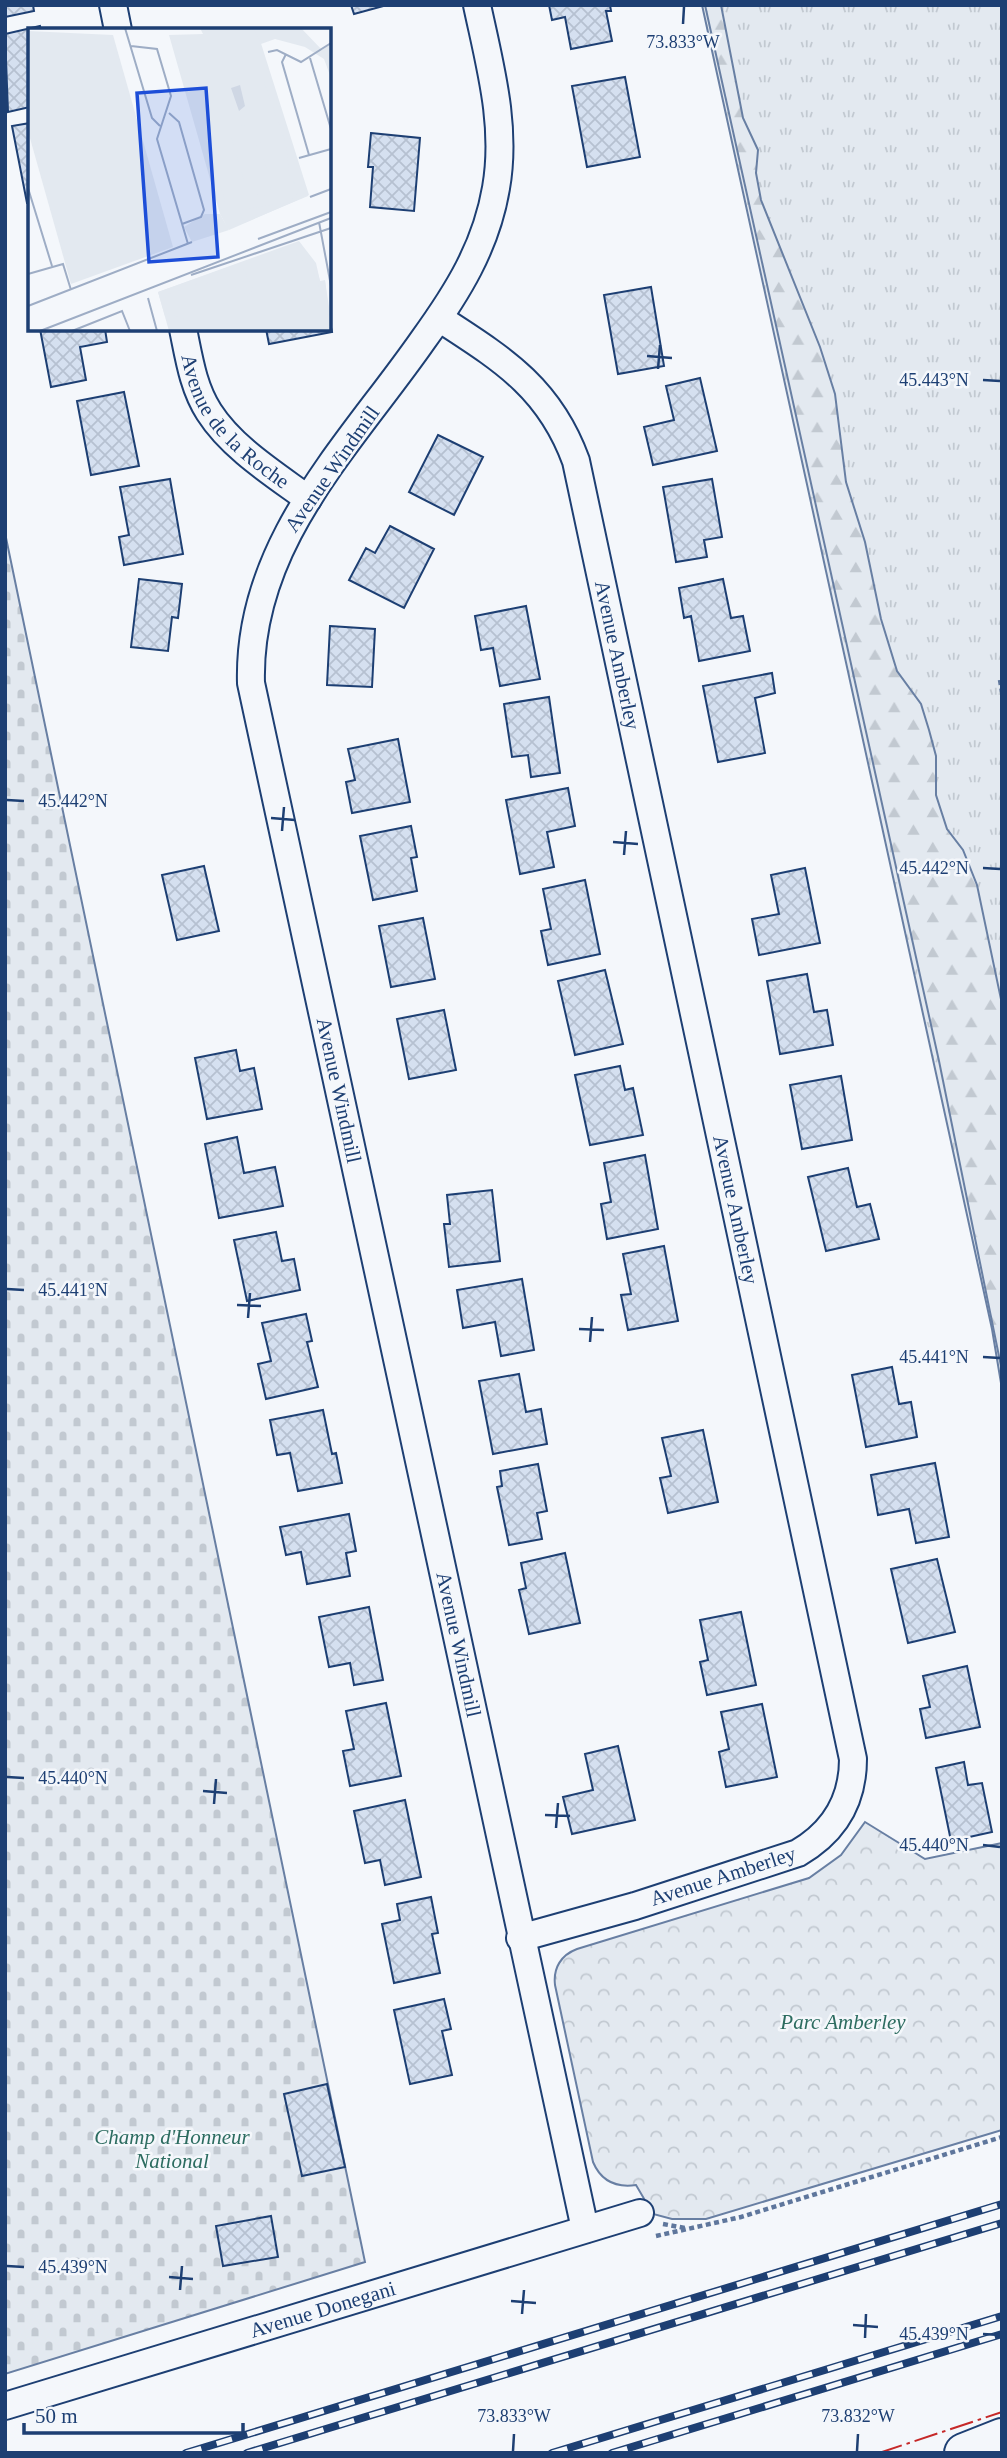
<svg xmlns="http://www.w3.org/2000/svg" width="1007" height="2458" viewBox="0 0 1007 2458" font-family="Georgia,serif">
	<style>
		.grass { fill: url(#grass-tufts); stroke: #687fa3; stroke-width: 2 }
		.forest { fill: url(#forest-firs); stroke: #687fa3; stroke-width: 2 }
		.cemetery { fill: url(#cemetery-stones); stroke: #687fa3; stroke-width: 2 }
		.park { fill: url(#park-crowns); stroke: #687fa3; stroke-width: 2 }
		.building { fill: url(#building-cross-hatch); stroke: #1d3f73; stroke-width: 2 }
		.lines { fill: none; stroke-linecap: round; stroke-linejoin: round }
		.minor-casing { stroke: #1d3f73; stroke-width: 30 }
		.motorway-casing { stroke: #1d3f73; stroke-width: 42 }
		.path { stroke: #5e769c; stroke-width: 4.5; stroke-dasharray: 5 3.5; stroke-linecap: butt }
		.minor { stroke: #f4f7fb; stroke-width: 26 }
		.motorway { stroke: #f4f7fb; stroke-width: 38 }
		.rail-casing { stroke: #1d3f73; stroke-width: 8 }
		.rail { stroke: #f4f7fb; stroke-width: 5; stroke-dasharray: 16; stroke-linecap: butt }
		.power { stroke: #c62828; stroke-width: 2; stroke-dasharray: 24 5 3.5 5; stroke-linecap: butt }
		.ticks { fill: none; stroke: #1d3f73; stroke-width: 2.5 }
		.labels { text-anchor: middle; stroke-width: 5; stroke-linejoin: round; paint-order: stroke }
		.street-label { font-size: 21px; fill: #1d3f73; stroke: #f4f7fb }
		.park-label { font-size: 21px; font-style: italic; fill: #2c6c60; stroke: #f4f7fb }
		.inset-road { fill: none; stroke: #9eadc5; stroke-width: 2 }
		.view { fill: #1d4ed8; fill-opacity: 0.15; stroke: #1d4ed8; stroke-width: 3.5 }
		.inset-edge { fill: none; stroke: #1d3f73; stroke-width: 3.5 }
		.ticks-label { font-size: 18px; text-anchor: middle; fill: #1d3f73; stroke: #f4f7fb; stroke-width: 5; stroke-linejoin: round; paint-order: stroke }
	</style>
	<defs>
		<pattern id="grass-tufts" width="24" height="20" patternUnits="userSpaceOnUse" patternTransform="scale(1.75)"><rect width="24" height="20" fill="#e3e9f0"/><path d="M3 7l-1-3M5 7V3M7 7l1-3M15 17l-1-3M17 17v-4M19 17l1-3" fill="none" stroke="#c2c9d1"/></pattern>
		<pattern id="forest-firs" width="22" height="20" patternUnits="userSpaceOnUse" patternTransform="scale(1.75)"><rect width="22" height="20" fill="#e3e9f0"/><path d="M5 1l3.5 6h-7zM16 11l3.5 6h-7z" fill="#c2c9d1"/></pattern>
		<pattern id="cemetery-stones" width="16" height="16" patternUnits="userSpaceOnUse" patternTransform="scale(1.75)"><rect width="16" height="16" fill="#e3e9f0"/><path d="M2 7V4a2 2 0 0 1 4 0v3zM10 15v-3a2 2 0 0 1 4 0v3z" fill="#c2c9d1"/></pattern>
		<pattern id="park-crowns" width="20" height="18" patternUnits="userSpaceOnUse" patternTransform="scale(1.75)"><rect width="20" height="18" fill="#e3e9f0"/><path d="M2 6a3 3 0 1 1 6 0M12 15a3 3 0 1 1 6 0" fill="none" stroke="#c2c9d1"/></pattern>
		<pattern id="building-cross-hatch" width="8" height="8" patternUnits="userSpaceOnUse" patternTransform="scale(1.75)"><rect width="8" height="8" fill="#d5e0f0"/><path d="M0 0l8 8M0 8l8-8" fill="none" stroke="#b6c1d1"/></pattern>
	</defs>
	<rect width="100%" height="100%" fill="#f4f7fb"/>
	<path class="grass" d="M 702,5 L 1002,5 L 1002,1389 L 992,1329 Z"/>
	<path class="forest" d="M 705,5 L 721,5 L 743,118 L 758,150 L 756,173 L 761,200 L 820,347 L 835,394 L 846,482 L 865,542 L 881,619 L 897,671 L 921,704 L 929,730 L 936,756 L 936,795 L 947,829 L 963,850 L 977,885 L 1002,1004 L 1002,1371 L 939,1061 Z"/>
	<path class="cemetery" d="M 5,533 L 365,2262 L 5,2374 Z"/>
	<path class="park" d="M 865,1822 L 925,1859 L 1002,1843 L 1002,2130 L 706,2219 L 672,2219 L 653,2214 L 636,2185 C 615,2188 601,2181 593,2162 L 555,1985 C 553,1968 561,1955 577,1949 L 809,1878 L 841,1855 Z"/>
	<path class="building" d="M 5,5 L 33,5 L 34,11 L 5,17 Z
		M 351,5 L 387,5 L 354,14 Z
		M 549,5 L 610,5 L 611,11 L 606,11 L 612,41 L 571,49 L 565,17 L 552,20 Z
		M 40,26 L 41,30 L 30,30 L 30,107 L 8,112 L 5,34 Z
		M 625,77 L 640,157 L 587,167 L 572,86 Z
		M 30,123 L 30,203 L 27,203 L 12,126 Z
		M 371,133 L 420,138 L 414,211 L 370,207 L 373,167 L 368,167 Z
		M 651,287 L 664,366 L 618,374 L 604,295 Z
		M 329,318 L 332,332 L 269,344 L 266,329 L 329,329 Z
		M 40,329 L 105,329 L 107,342 L 80,347 L 86,380 L 51,387 Z
		M 700,378 L 717,451 L 653,465 L 644,427 L 674,420 L 666,386 Z
		M 124,392 L 139,466 L 91,475 L 77,401 Z
		M 438,435 L 483,457 L 454,515 L 409,492 Z
		M 170,479 L 183,554 L 124,565 L 119,537 L 129,535 L 120,487 Z
		M 712,479 L 722,537 L 704,540 L 707,557 L 676,562 L 663,487 Z
		M 390,526 L 434,549 L 404,608 L 349,580 L 366,548 L 375,553 Z
		M 139,579 L 182,584 L 178,618 L 172,617 L 168,651 L 131,647 Z
		M 723,579 L 731,618 L 743,616 L 750,651 L 699,661 L 691,616 L 684,618 L 679,588 Z
		M 526,606 L 540,679 L 500,686 L 493,648 L 481,650 L 475,616 Z
		M 330,626 L 375,629 L 372,687 L 327,685 Z
		M 772,673 L 775,693 L 755,698 L 765,753 L 718,762 L 703,686 Z
		M 549,697 L 560,773 L 531,777 L 528,755 L 512,757 L 504,704 Z
		M 398,739 L 410,802 L 352,813 L 346,782 L 355,780 L 348,749 Z
		M 568,788 L 575,826 L 547,832 L 554,867 L 520,874 L 506,800 Z
		M 411,826 L 417,857 L 411,858 L 417,891 L 373,900 L 360,836 Z
		M 204,866 L 219,931 L 177,940 L 162,875 Z
		M 805,868 L 820,943 L 759,955 L 752,919 L 779,914 L 771,875 Z
		M 585,880 L 600,954 L 548,965 L 541,931 L 551,929 L 543,889 Z
		M 423,918 L 435,979 L 391,987 L 379,926 Z
		M 605,970 L 623,1044 L 575,1055 L 558,981 Z
		M 807,974 L 814,1012 L 827,1010 L 833,1045 L 780,1054 L 767,981 Z
		M 444,1010 L 456,1070 L 409,1079 L 397,1019 Z
		M 236,1050 L 240,1071 L 254,1068 L 262,1109 L 207,1119 L 195,1058 Z
		M 620,1066 L 625,1090 L 633,1088 L 643,1135 L 590,1145 L 575,1075 Z
		M 841,1076 L 852,1140 L 802,1149 L 790,1085 Z
		M 237,1137 L 244,1173 L 275,1167 L 283,1206 L 219,1218 L 205,1144 Z
		M 645,1155 L 658,1229 L 607,1239 L 601,1204 L 611,1202 L 604,1163 Z
		M 848,1168 L 857,1207 L 870,1204 L 879,1239 L 826,1251 L 808,1177 Z
		M 492,1190 L 500,1261 L 449,1267 L 444,1224 L 450,1224 L 447,1195 Z
		M 276,1232 L 282,1261 L 294,1259 L 300,1290 L 247,1301 L 234,1240 Z
		M 664,1246 L 678,1321 L 628,1330 L 621,1295 L 631,1294 L 623,1254 Z
		M 522,1279 L 534,1350 L 501,1356 L 495,1322 L 463,1328 L 457,1290 Z
		M 306,1314 L 312,1341 L 307,1342 L 318,1387 L 266,1399 L 258,1364 L 271,1361 L 262,1323 Z
		M 892,1367 L 899,1404 L 911,1402 L 917,1437 L 866,1447 L 852,1375 Z
		M 519,1374 L 526,1412 L 541,1409 L 547,1444 L 493,1454 L 479,1381 Z
		M 323,1410 L 332,1454 L 336,1453 L 342,1483 L 298,1491 L 290,1453 L 277,1455 L 270,1420 Z
		M 703,1430 L 718,1502 L 668,1513 L 660,1478 L 671,1476 L 662,1438 Z
		M 935,1463 L 949,1537 L 916,1543 L 909,1509 L 878,1515 L 871,1475 Z
		M 538,1464 L 547,1511 L 537,1513 L 542,1539 L 509,1545 L 497,1487 L 502,1486 L 500,1471 Z
		M 349,1514 L 356,1551 L 346,1553 L 350,1576 L 307,1584 L 301,1552 L 286,1555 L 280,1527 Z
		M 565,1553 L 580,1623 L 529,1634 L 519,1590 L 526,1588 L 521,1563 Z
		M 937,1559 L 955,1632 L 908,1643 L 891,1569 Z
		M 369,1607 L 383,1680 L 354,1685 L 350,1663 L 329,1667 L 319,1617 Z
		M 741,1612 L 756,1685 L 707,1695 L 700,1662 L 708,1660 L 700,1620 Z
		M 967,1666 L 980,1727 L 926,1738 L 920,1709 L 930,1707 L 923,1676 Z
		M 386,1703 L 401,1776 L 350,1786 L 343,1751 L 354,1749 L 346,1711 Z
		M 762,1704 L 777,1777 L 726,1787 L 719,1752 L 729,1749 L 721,1712 Z
		M 618,1746 L 635,1820 L 572,1834 L 563,1797 L 593,1790 L 585,1754 Z
		M 964,1762 L 968,1785 L 982,1783 L 992,1832 L 951,1841 L 936,1768 Z
		M 405,1800 L 421,1877 L 385,1885 L 380,1860 L 365,1863 L 354,1811 Z
		M 431,1897 L 438,1933 L 432,1934 L 440,1973 L 394,1983 L 382,1924 L 400,1920 L 397,1904 Z
		M 444,1999 L 451,2029 L 442,2031 L 452,2075 L 410,2084 L 394,2010 Z
		M 327,2084 L 345,2167 L 302,2176 L 284,2094 Z
		M 271,2216 L 278,2257 L 223,2266 L 216,2226 Z"/>
	<g class="lines">
		<g class="minor-casing">
			<g id="minor">
				<path d="M 113,5 L 118,30"/>
				<path id="s1" d="M 477,5 C 490,66 507,126 496,188 C 486,247 457,293 423,340 C 349,446 247,544 251,683 L 585,2229"/>
				<path id="s2" d="M 439,318 C 502,359 549,387 576,461 L 853,1759 C 853,1801 834,1832 798,1853 L 635,1906 L 520,1938"/>
				<path id="s3" d="M 183,329 C 189,358 193,387 209,412 C 232,448 274,474 308,499"/>
				<path id="s4" d="M 5,2406 L 640,2213"/>
			</g>
		</g>
		<g class="motorway-casing">
			<path id="motorway" d="M 964,2453 L 1002,2438"/>
		</g>
		<path class="path" d="M 1000,680 L 1002,692
			M 663,2224 L 685,2228
			M 656,2236 L 741,2217 L 1002,2137"/>
		<use href="#minor" class="minor"/>
		<use href="#motorway" class="motorway"/>
		<g class="rail-casing">
			<path id="rail" d="M 186,2453 L 1002,2204
				M 247,2453 L 1002,2223
				M 552,2453 L 1002,2316
				M 612,2453 L 1002,2334"/>
		</g>
		<use href="#rail" class="rail"/>
		<path class="power" d="M 879,2453 L 1002,2412"/>
	</g>
	<path class="ticks" d="M 683,24 L 684,7M 647,356 L 672,358M 658,369 L 660,345M 983,380 L 1000,381M 7,800 L 24,801M 271,818 L 295,820M 282,831 L 284,807M 613,842 L 638,844M 624,855 L 626,831M 983,868 L 1000,869M 7,1289 L 24,1290M 237,1305 L 261,1306M 248,1318 L 250,1293M 579,1329 L 604,1330M 590,1342 L 592,1317M 983,1357 L 1000,1358M 7,1777 L 24,1778M 203,1791 L 227,1793M 214,1804 L 216,1779M 545,1815 L 570,1816M 556,1828 L 558,1803M 983,1845 L 1000,1847M 7,2266 L 24,2267M 169,2277 L 193,2279M 180,2290 L 182,2266M 511,2301 L 536,2303M 522,2314 L 524,2290M 853,2325 L 878,2327M 983,2334 L 1000,2335M 865,2338 L 866,2314M 513,2451 L 514,2434M 857,2451 L 858,2434"/>
	<g class="labels">
		<g class="street-label">
			<text dy="7" stroke="none"><textPath href="#s3" startOffset="110">Avenue de la Roche</textPath></text>
			<text transform="translate(332 469) rotate(-55)" y="7">Avenue Windmill</text>
			<text dy="7" stroke="none"><textPath href="#s2" startOffset="401">Avenue Amberley</textPath></text>
			<text dy="7" stroke="none"><textPath href="#s1" startOffset="1164">Avenue Windmill</textPath></text>
			<text dy="7" stroke="none"><textPath href="#s2" startOffset="968">Avenue Amberley</textPath></text>
			<text dy="7" stroke="none"><textPath href="#s1" startOffset="1731">Avenue Windmill</textPath></text>
			<text transform="translate(723 1876) rotate(-18)" y="7">Avenue Amberley</text>
			<text dy="7" stroke="none"><textPath href="#s4" startOffset="332">Avenue Donegani</textPath></text>
		</g>
		<g class="park-label">
			<text x="843" y="2029">Parc Amberley</text>
			<text x="172" y="2144">Champ d'Honneur<tspan x="172" dy="24">National</tspan></text>
		</g>
	</g>
	<g transform="translate(28 28)">
		<rect width="303" height="303" fill="#f4f7fb"/>
		<path d="M 172,0 L 248,1 L 231,9 L 281,167 L 201,202 L 192,186 L 141,7 L 175,6 ZM 271,213 L 288,235 L 292,253 L 297,252 L 303,303 L 179,303 L 137,288 L 130,264 Z" fill="#e3e9f0"/>
		<path d="M 225,0 L 273,0 L 294,22 L 302,16 L 303,50 L 296,31 L 277,19 L 247,11 L 233,16 ZM 142,8 L 158,8 L 147,10 L 146,20 L 162,75 L 187,136 L 197,174 L 195,183 L 203,199 L 199,201 ZM 239,39 L 280,168 L 216,195 L 211,182 L 262,174 L 271,163 L 261,146 L 258,116 L 235,51 ZM 195,90 L 214,98 L 226,93 L 233,114 L 228,118 L 246,153 L 239,168 L 223,165 L 217,156 L 202,105 L 187,99 ZM 271,214 L 287,235 L 292,253 L 297,253 L 303,292 L 284,240 L 264,223 L 243,227 ZM 212,235 L 225,260 L 220,269 L 204,256 L 190,254 L 157,257 L 157,261 L 137,267 L 138,285 L 191,303 L 141,303 L 130,264 Z" fill="#e3e9f0"/>
		<path d="M 0,3 L 85,7 L 145,219 L 43,256 L 0,103 Z" fill="#e3e9f0"/>
		<path d="M 177,186 L 192,186 L 201,202 L 164,214 L 156,199 Z" fill="#e3e9f0"/>
		<path d="M 212,57 L 217,78 L 211,83 L 203,60 Z" fill="#cfd7e4"/>
		<path class="inset-road" d="M 97,0 L 124,90 L 132,98M 103,18 L 129,21 L 143,68 L 129,111 L 160,216M 240,24 L 249,22 L 273,34 L 303,15M 258,26 L 254,34 L 281,127M 282,30 L 303,101M 141,85 L 151,94 L 176,182 L 173,189 L 154,196M 271,130 L 303,121M 0,160 L 24,238M 282,169 L 303,161M 291,194 L 303,258M 230,211 L 303,184M 0,246 L 35,236 L 43,262M 163,247 L 303,200M 120,270 L 129,303M 0,278 L 164,214M 12,303 L 303,190M 44,303 L 94,283 L 102,303"/>
		<path class="view" d="M 178,60 L 190,229 L 121,234 L 109,65 Z"/>
		<rect width="303" height="303" class="inset-edge"/>
	</g>
	<g class="ticks-label">
		<text x="683" y="48">73.833°W</text>
		<text x="934" y="386">45.443°N</text>
		<text x="73" y="807">45.442°N</text>
		<text x="934" y="874">45.442°N</text>
		<text x="73" y="1296">45.441°N</text>
		<text x="934" y="1363">45.441°N</text>
		<text x="73" y="1784">45.440°N</text>
		<text x="934" y="1851">45.440°N</text>
		<text x="73" y="2273">45.439°N</text>
		<text x="934" y="2340">45.439°N</text>
		<text x="514" y="2422">73.833°W</text>
		<text x="858" y="2422">73.832°W</text>
	</g>
	<rect width="1007" height="2458" fill="none" stroke="#1d3f73" stroke-width="14"/>
	<path d="M24 2423v10h219v-10" fill="none" stroke="#1d3f73" stroke-width="3.5"/>
	<text x="35" y="2423" font-size="21" fill="#1d3f73" stroke="#f4f7fb" stroke-width="5" paint-order="stroke">50 m</text>
</svg>
